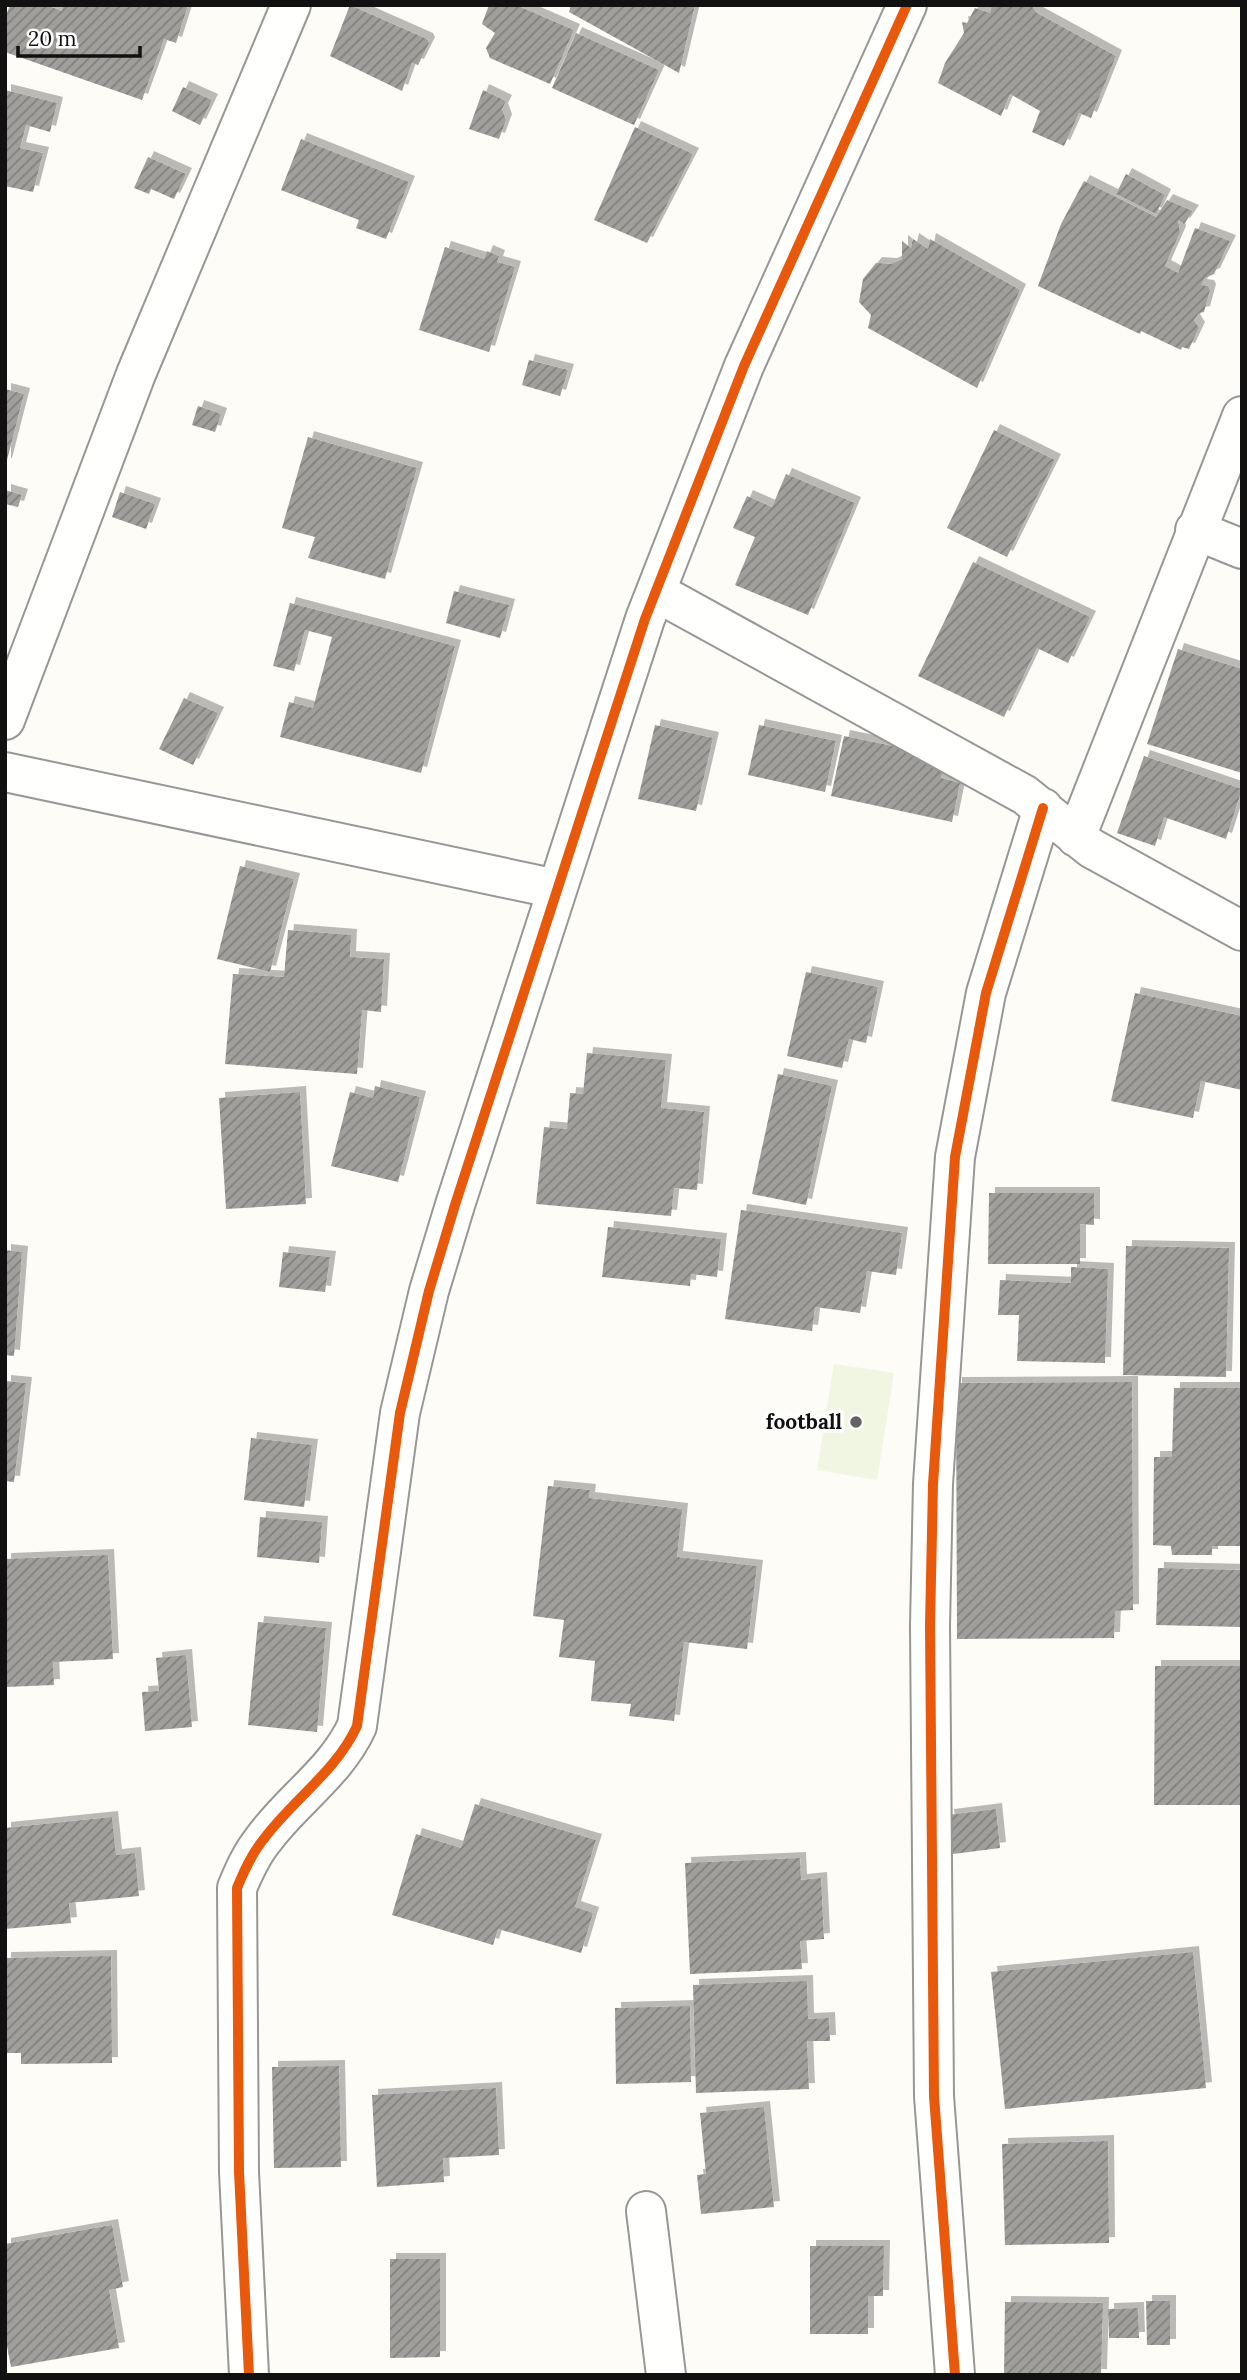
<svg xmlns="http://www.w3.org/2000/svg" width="1247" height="2380" viewBox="0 0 1247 2380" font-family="Lora,serif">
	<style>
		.pitch { fill: #f0f6e1 }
		.building { fill: url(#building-hatch); filter: url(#shadow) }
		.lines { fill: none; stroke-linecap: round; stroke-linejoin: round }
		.minor-casing { stroke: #979795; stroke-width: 42 }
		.minor { stroke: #fffffe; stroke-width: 38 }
		.cycleway-casing { stroke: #fff; stroke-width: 15 }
		.cycleway { stroke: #e8590c; stroke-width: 10 }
		.poi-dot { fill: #646362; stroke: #fff; stroke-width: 2.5 }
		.labels { text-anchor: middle; stroke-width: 7; stroke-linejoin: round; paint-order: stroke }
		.poi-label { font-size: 21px; font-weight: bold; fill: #111; stroke: #fff; text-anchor: end }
	</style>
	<defs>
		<pattern id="building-hatch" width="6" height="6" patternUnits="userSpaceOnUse" patternTransform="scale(1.75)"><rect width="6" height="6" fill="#a19f9c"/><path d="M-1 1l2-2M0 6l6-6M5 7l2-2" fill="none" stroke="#82807e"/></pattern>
		<filter id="shadow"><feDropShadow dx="6" dy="-6" stdDeviation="0" flood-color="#0004"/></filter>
	</defs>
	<rect width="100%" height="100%" fill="#fdfcf7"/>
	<path class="pitch" d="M 834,1364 L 894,1373 L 877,1480 L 817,1470 Z"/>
	<path class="building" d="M 10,5 L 46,5 L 62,11 L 63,5 L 188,5 L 176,43 L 164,39 L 142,100 L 5,52 L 5,18 Z
		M 350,5 L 427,39 L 429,43 L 418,65 L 412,63 L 402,91 L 330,56 Z
		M 489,5 L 516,5 L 574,30 L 550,84 L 490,58 L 486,48 L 495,33 L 482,24 Z
		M 571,5 L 695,5 L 679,73 L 569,12 Z
		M 992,5 L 1031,5 L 1037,13 L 1116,56 L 1091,118 L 1079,113 L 1064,146 L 1032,132 L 1040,111 L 1010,94 L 1001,116 L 938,83 L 945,63 L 964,33 L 962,22 L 967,23 L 975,8 L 990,13 Z
		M 576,33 L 659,70 L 634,125 L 552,88 Z
		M 183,87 L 212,100 L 200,125 L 172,111 Z
		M 5,90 L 57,103 L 50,132 L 26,125 L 20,148 L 43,153 L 33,192 L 5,186 Z
		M 483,90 L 506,101 L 502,109 L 506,120 L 499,139 L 469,129 Z
		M 635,127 L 693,154 L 647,243 L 594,220 Z
		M 301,139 L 409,182 L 386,239 L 356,228 L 359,220 L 281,190 Z
		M 148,157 L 186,174 L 174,199 L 151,189 L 149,194 L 134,188 Z
		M 1126,174 L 1165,195 L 1156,214 L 1116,194 Z
		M 1084,181 L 1156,217 L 1167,200 L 1193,211 L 1184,224 L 1178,220 L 1180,232 L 1165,266 L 1178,273 L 1195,228 L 1230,241 L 1214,274 L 1205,278 L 1201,285 L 1208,286 L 1210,290 L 1204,312 L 1199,313 L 1194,320 L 1199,328 L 1189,349 L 1182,347 L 1181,350 L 1141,331 L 1140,334 L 1038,286 L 1061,224 Z
		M 913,239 L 928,249 L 930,239 L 1020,290 L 977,388 L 868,328 L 871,315 L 859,302 L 863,279 L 876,263 L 891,264 L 902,259 L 902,241 L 911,248 Z
		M 445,247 L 484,259 L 487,251 L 499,256 L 497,262 L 515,267 L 489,352 L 419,330 Z
		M 529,360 L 568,370 L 560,396 L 522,385 Z
		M 5,389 L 24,394 L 6,464 L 5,464 Z
		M 198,406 L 221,414 L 215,432 L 192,425 Z
		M 994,430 L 1055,460 L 1007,557 L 947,528 Z
		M 308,437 L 417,468 L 385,579 L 308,558 L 315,537 L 282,528 Z
		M 786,474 L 855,503 L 808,615 L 735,585 L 755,537 L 733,528 L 747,496 L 772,507 Z
		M 5,490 L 22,495 L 18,507 L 5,504 Z
		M 120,492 L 155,504 L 146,529 L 112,517 Z
		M 973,562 L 1090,617 L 1068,663 L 1037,648 L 1004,717 L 918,676 Z
		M 454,591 L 509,605 L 500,638 L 446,623 Z
		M 290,603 L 455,646 L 421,773 L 280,737 L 289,702 L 313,708 L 332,637 L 305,630 L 294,671 L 273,666 Z
		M 1178,649 L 1242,669 L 1242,773 L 1147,744 Z
		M 184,698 L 218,713 L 193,765 L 159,749 Z
		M 655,725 L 713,738 L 696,811 L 638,799 Z
		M 759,725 L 836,741 L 825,792 L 748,775 Z
		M 844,736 L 946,757 L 941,778 L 960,783 L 952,822 L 831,796 Z
		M 1144,756 L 1242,789 L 1226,839 L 1164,817 L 1155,846 L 1117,833 Z
		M 240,866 L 294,879 L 270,972 L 217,959 Z
		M 288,930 L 351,935 L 350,957 L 384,959 L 381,1012 L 362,1010 L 357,1074 L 225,1064 L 233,974 L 284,977 Z
		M 806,972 L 878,987 L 866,1043 L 849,1039 L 842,1068 L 787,1056 Z
		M 1135,993 L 1242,1016 L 1242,1090 L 1201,1081 L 1193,1118 L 1111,1101 Z
		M 587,1053 L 666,1060 L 661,1108 L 704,1112 L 697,1190 L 674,1188 L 671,1216 L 536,1204 L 544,1127 L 567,1129 L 570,1093 L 583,1094 Z
		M 778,1074 L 832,1086 L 806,1205 L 752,1194 Z
		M 375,1086 L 420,1097 L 398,1182 L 331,1166 L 350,1092 L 373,1098 Z
		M 300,1092 L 306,1204 L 226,1209 L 219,1098 Z
		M 989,1193 L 1094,1193 L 1094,1225 L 1080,1224 L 1080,1264 L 988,1264 Z
		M 741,1210 L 902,1233 L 896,1275 L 867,1271 L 860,1313 L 815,1307 L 812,1331 L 725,1319 Z
		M 608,1227 L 721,1239 L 717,1277 L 691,1274 L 690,1286 L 602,1277 Z
		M 1126,1246 L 1229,1248 L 1226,1377 L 1123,1375 Z
		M 5,1250 L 22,1252 L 14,1356 L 5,1355 Z
		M 283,1252 L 330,1257 L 325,1292 L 279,1287 Z
		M 1071,1267 L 1108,1269 L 1105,1363 L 1017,1361 L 1019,1315 L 998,1315 L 1000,1280 L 1071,1283 Z
		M 5,1381 L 26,1383 L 14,1482 L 5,1481 Z
		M 1132,1382 L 1133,1610 L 1115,1611 L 1114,1638 L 957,1639 L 956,1383 Z
		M 1174,1388 L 1242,1388 L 1242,1546 L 1212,1546 L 1212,1555 L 1172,1555 L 1171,1546 L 1153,1545 L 1154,1457 L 1172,1457 Z
		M 251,1438 L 312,1445 L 304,1507 L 244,1500 Z
		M 548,1486 L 590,1490 L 589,1498 L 682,1509 L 677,1557 L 757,1566 L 747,1649 L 684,1642 L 674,1721 L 629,1716 L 631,1704 L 591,1701 L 595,1661 L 559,1657 L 564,1620 L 533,1616 Z
		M 260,1517 L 322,1522 L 319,1563 L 257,1557 Z
		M 108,1555 L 113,1659 L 53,1662 L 54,1685 L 6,1687 L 5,1559 Z
		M 1158,1568 L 1242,1570 L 1242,1627 L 1156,1625 Z
		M 258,1622 L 326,1628 L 317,1732 L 248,1725 Z
		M 186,1655 L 192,1727 L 145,1731 L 142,1692 L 159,1691 L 156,1658 Z
		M 1155,1666 L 1242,1666 L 1242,1805 L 1154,1805 Z
		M 475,1804 L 596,1840 L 575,1907 L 593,1913 L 581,1953 L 498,1929 L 493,1945 L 392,1915 L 416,1834 L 461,1848 Z
		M 996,1809 L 1000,1848 L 953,1854 L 948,1815 Z
		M 112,1817 L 116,1855 L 135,1853 L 139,1896 L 69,1903 L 71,1923 L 5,1929 L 5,1828 Z
		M 800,1858 L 801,1880 L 821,1878 L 824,1939 L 800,1941 L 802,1969 L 690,1974 L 685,1863 Z
		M 1193,1952 L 1206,2088 L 1005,2109 L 991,1972 Z
		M 111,1956 L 112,2063 L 21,2064 L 21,2053 L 5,2053 L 5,1958 Z
		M 807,1981 L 808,2019 L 829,2018 L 830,2041 L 807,2041 L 809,2089 L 696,2093 L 693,1985 Z
		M 690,2006 L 691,2082 L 616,2084 L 615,2008 Z
		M 339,2066 L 341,2167 L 274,2168 L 272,2067 Z
		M 496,2088 L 499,2155 L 443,2158 L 444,2182 L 377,2187 L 372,2095 Z
		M 764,2107 L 774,2207 L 701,2214 L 697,2175 L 706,2174 L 700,2113 Z
		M 1108,2141 L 1109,2243 L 1005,2245 L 1002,2144 Z
		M 112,2225 L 123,2287 L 109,2290 L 119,2348 L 11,2367 L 5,2336 L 5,2244 Z
		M 810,2246 L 884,2246 L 883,2296 L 868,2296 L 868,2334 L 810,2334 Z
		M 390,2259 L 440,2259 L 440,2357 L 390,2358 Z
		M 1146,2301 L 1170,2301 L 1170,2345 L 1147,2345 Z
		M 1005,2302 L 1103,2303 L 1101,2375 L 1004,2375 Z
		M 1138,2308 L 1139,2338 L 1109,2338 L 1108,2309 Z"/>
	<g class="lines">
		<g class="minor-casing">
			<path id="minor" d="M 1195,530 L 1242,549
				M 658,593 L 1025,795 L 1091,848 L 1242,931
				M 5,720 L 136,374 L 291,5
				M 5,772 L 557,889
				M 1076,837 L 1242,416
				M 646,2211 L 666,2375
				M 249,2375 L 239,2172 L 237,1888 C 244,1871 251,1855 263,1840 C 292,1800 336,1772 357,1726 L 400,1413 L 429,1291 L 455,1205 L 645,619 L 744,366 L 907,5
				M 955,2375 L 934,2096 L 930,1626 L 933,1484 L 955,1157 L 986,993 L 1043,808"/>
		</g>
		<use href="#minor" class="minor"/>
		<g class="cycleway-casing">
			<path id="cycleway" d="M 249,2375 L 239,2172 L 237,1888 C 244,1871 251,1855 263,1840 C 292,1800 336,1772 357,1726 L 400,1413 L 429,1291 L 455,1205 L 645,619 L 744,366 L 907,5
				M 955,2375 L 934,2096 L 930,1626 L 933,1484 L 955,1157 L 986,993 L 1043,808"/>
		</g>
		<use href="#cycleway" class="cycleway"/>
	</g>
	<circle class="poi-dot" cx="856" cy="1422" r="7"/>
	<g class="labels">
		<g class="poi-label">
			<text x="842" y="1429">football</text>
		</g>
	</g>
	<rect width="1247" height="2380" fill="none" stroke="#111111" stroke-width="14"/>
	<path d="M18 46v10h122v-10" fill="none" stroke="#111111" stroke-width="3.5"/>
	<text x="28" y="46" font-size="21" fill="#111111" stroke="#ffffff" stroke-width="5" paint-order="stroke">20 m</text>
</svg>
